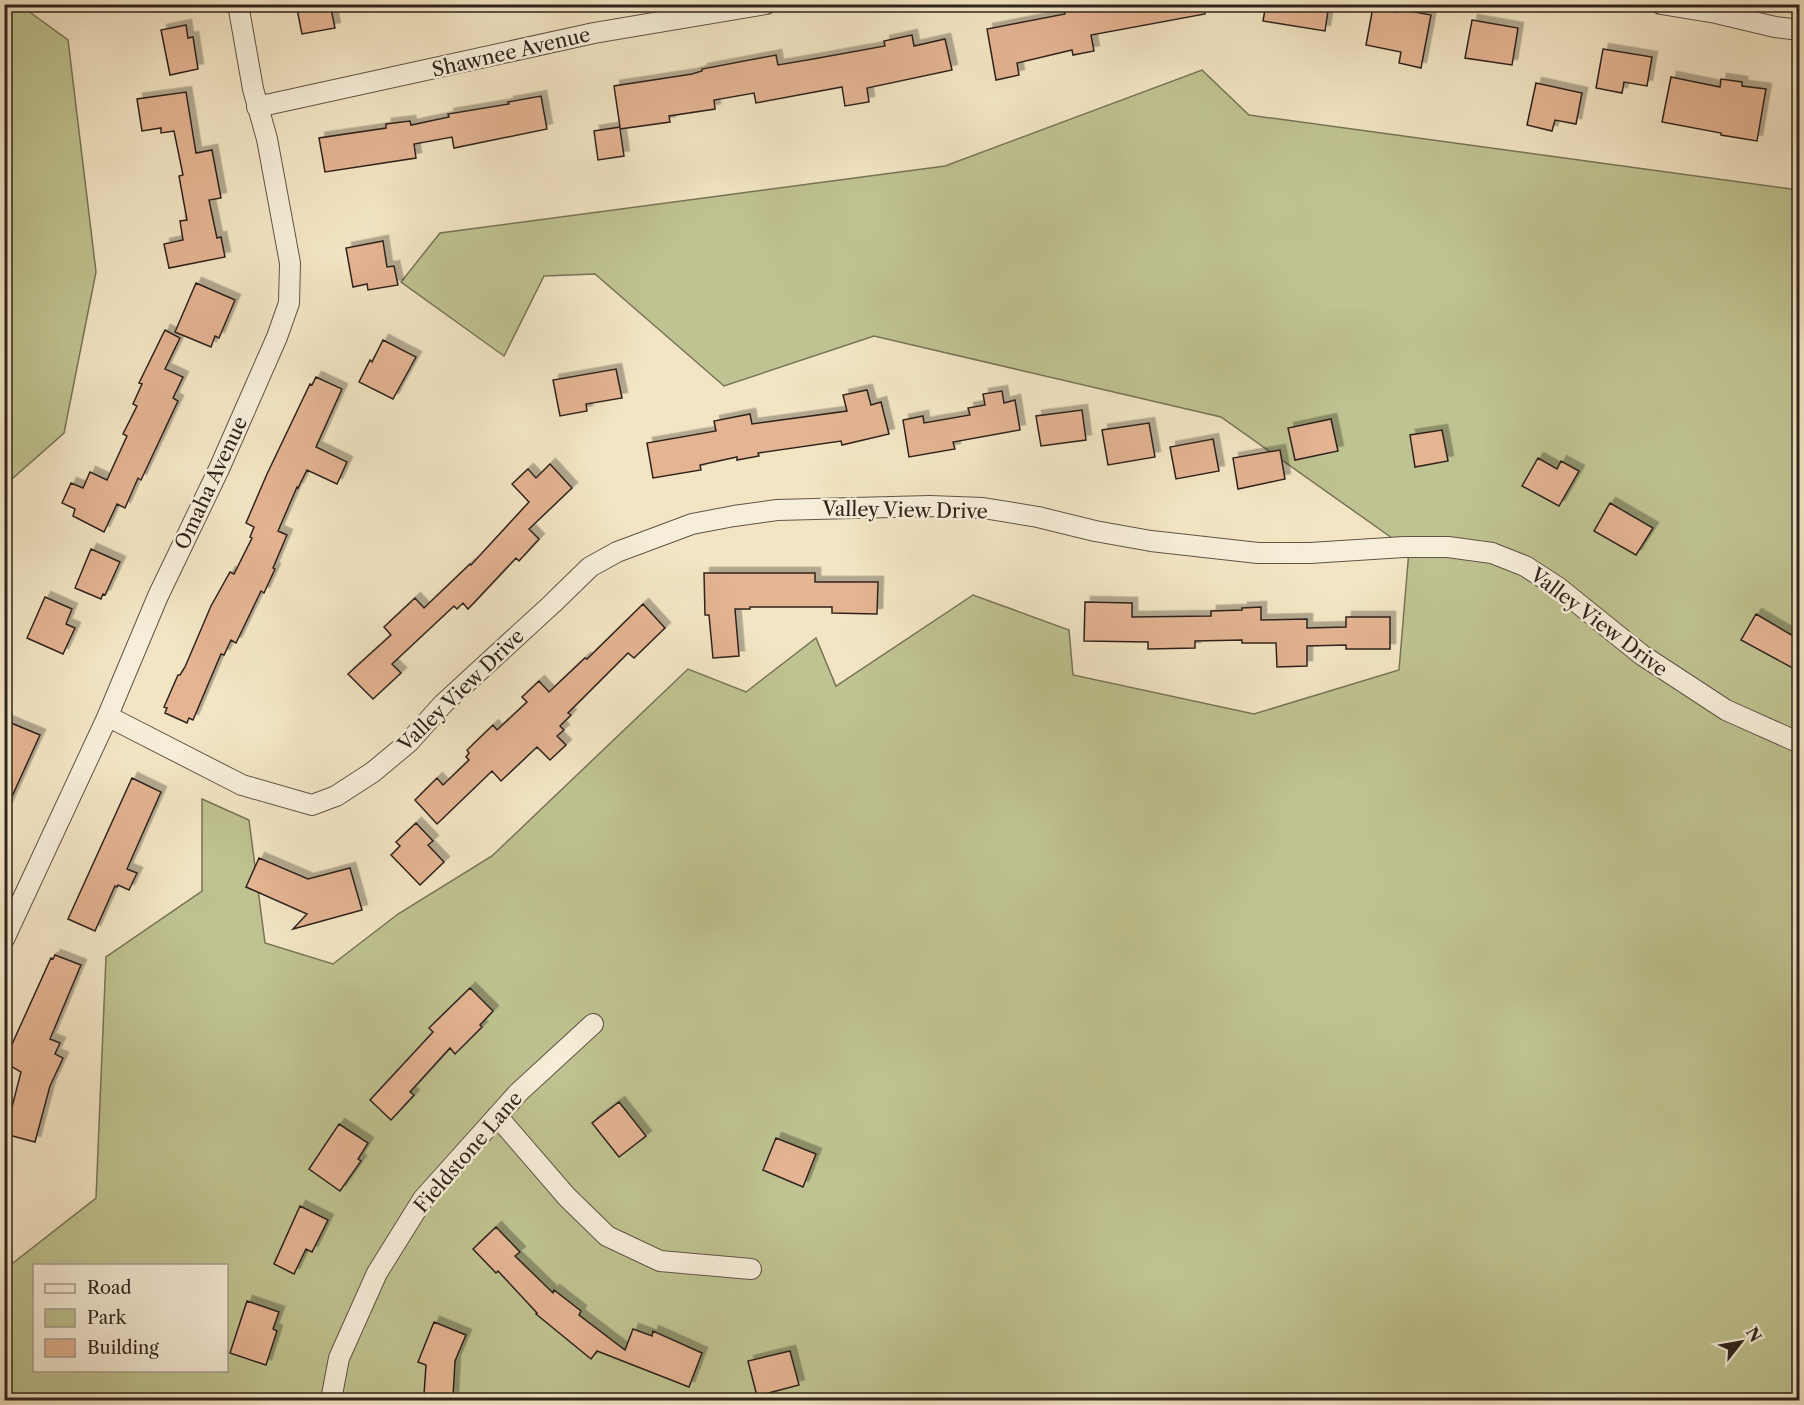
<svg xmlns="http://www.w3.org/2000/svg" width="1804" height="1405" viewBox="0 0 1804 1405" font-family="'Libre Caslon Text',serif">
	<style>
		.green { fill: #bfc391; stroke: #777457; stroke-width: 1.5; fill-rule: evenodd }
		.building { fill: #e4b493; stroke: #2f241d; stroke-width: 1.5; filter: url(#shadow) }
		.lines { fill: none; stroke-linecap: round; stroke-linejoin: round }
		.street-casing { stroke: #605447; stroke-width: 22 }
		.street { stroke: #f7eed9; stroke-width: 20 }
		.labels { text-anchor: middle; stroke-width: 5; stroke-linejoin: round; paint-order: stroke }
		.street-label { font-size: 20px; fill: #2f241d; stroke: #f7eed9 }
	</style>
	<defs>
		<filter id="shadow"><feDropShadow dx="5.5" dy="-5.5" stdDeviation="0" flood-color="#0004"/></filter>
	</defs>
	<rect width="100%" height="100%" fill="#f3e5c4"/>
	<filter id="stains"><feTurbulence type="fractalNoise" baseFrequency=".00333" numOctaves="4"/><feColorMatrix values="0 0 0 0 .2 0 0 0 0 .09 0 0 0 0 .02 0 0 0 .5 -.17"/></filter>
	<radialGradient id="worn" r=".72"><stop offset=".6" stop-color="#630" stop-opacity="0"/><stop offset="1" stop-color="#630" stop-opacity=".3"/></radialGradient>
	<path class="green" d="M 20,5 L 68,40 L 96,272 L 64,433 L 5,485 L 4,5 Z
		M 1202,70 L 1249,115 L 1799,190 L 1799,1400 L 5,1400 L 4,1275 L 8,1267 L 96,1198 L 106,957 L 202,891 L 202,799 L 249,820 L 265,943 L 333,964 L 398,914 L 492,856 L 688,669 L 746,692 L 816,638 L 836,686 L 973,595 L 1069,630 L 1073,675 L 1254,714 L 1399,670 L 1409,550 L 1221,417 L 874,336 L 724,386 L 595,274 L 544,276 L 504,356 L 401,282 L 440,233 L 945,166 ZM 34,1266 L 226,1266 L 226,1370 L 34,1370 Z"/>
	<path class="building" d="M 296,4 L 330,4 L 335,28 L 302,34 Z
		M 1090,4 L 1204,4 L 1205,14 L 1091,35 L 1094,51 L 1073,55 L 1072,50 L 1017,63 L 1019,75 L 996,80 L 987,29 L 1065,14 L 1064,10 Z
		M 1266,4 L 1329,4 L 1325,31 L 1263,21 Z
		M 1373,7 L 1397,12 L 1398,9 L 1431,15 L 1421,68 L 1399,63 L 1401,52 L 1366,45 Z
		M 1472,20 L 1518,28 L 1512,65 L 1465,58 Z
		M 186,25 L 188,38 L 193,37 L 198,69 L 170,75 L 161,30 Z
		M 912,35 L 914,46 L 945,39 L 952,70 L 867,88 L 869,102 L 845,106 L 842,87 L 756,103 L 754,93 L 714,100 L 715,109 L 669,116 L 670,122 L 620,129 L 624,156 L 598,160 L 594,131 L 620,127 L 614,86 L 692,74 L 702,71 L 702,69 L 776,55 L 778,65 L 813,59 L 885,46 L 884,41 Z
		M 1603,49 L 1652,57 L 1647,86 L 1624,82 L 1622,93 L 1596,88 Z
		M 1671,77 L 1720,87 L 1721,79 L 1742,82 L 1742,86 L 1766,89 L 1757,141 L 1721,135 L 1721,133 L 1662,122 Z
		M 1536,83 L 1582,93 L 1576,124 L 1555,120 L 1552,131 L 1527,125 Z
		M 186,92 L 196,153 L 212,150 L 221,198 L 209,200 L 217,238 L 221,237 L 225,257 L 169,268 L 164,244 L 183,240 L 180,221 L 187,220 L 179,176 L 183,175 L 174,131 L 161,133 L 161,128 L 142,131 L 137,99 Z
		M 541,96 L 547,129 L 454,148 L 452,137 L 414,144 L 416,158 L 325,172 L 319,138 L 386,128 L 386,124 L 410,121 L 411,125 L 449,117 L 448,114 L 509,104 L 508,102 Z
		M 383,241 L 387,267 L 394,266 L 398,285 L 368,290 L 367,284 L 353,287 L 346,248 Z
		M 196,283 L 235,300 L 219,338 L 215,336 L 211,347 L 175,332 Z
		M 165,330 L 180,338 L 165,369 L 183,377 L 173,398 L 178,401 L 141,480 L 138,478 L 125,508 L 117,504 L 104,532 L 73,516 L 75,509 L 62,503 L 71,483 L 83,488 L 90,472 L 107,480 L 127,436 L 123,434 L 137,406 L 133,404 L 142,384 L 139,383 Z
		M 383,340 L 416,357 L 393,399 L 359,382 L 370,360 L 372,362 Z
		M 616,369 L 622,398 L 586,404 L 587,411 L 560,416 L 553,380 Z
		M 316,377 L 342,389 L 316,447 L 347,462 L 337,484 L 307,470 L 298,488 L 297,487 L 278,531 L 287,535 L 273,568 L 275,569 L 264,593 L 261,591 L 236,643 L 231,640 L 224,655 L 221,654 L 193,720 L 189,718 L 187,723 L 165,713 L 167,708 L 164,707 L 178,675 L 180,675 L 185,667 L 211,606 L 230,572 L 234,574 L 252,538 L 250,537 L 254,527 L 246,523 L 267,474 L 310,384 L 312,385 Z
		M 867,390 L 871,405 L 881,402 L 889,434 L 842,445 L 841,441 L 758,453 L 759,456 L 737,460 L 737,457 L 700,465 L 701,470 L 653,478 L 647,443 L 716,431 L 714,421 L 750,414 L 752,424 L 847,411 L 843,395 Z
		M 1002,391 L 1004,403 L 1015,400 L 1020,430 L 953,442 L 955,449 L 909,457 L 903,420 L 923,416 L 924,423 L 970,415 L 968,408 L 985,405 L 983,394 Z
		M 1082,410 L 1086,440 L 1041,446 L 1036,416 Z
		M 1331,419 L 1338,451 L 1295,460 L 1288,428 Z
		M 1149,423 L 1155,457 L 1108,465 L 1102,430 Z
		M 1442,430 L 1448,461 L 1415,467 L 1410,435 Z
		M 1213,439 L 1219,471 L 1176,479 L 1170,447 Z
		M 1280,450 L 1285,479 L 1238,489 L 1233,458 Z
		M 1538,458 L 1557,469 L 1561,461 L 1579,471 L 1559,506 L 1522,486 Z
		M 550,464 L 572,488 L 529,529 L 539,539 L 519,561 L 516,558 L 468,609 L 463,603 L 457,609 L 454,606 L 392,664 L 401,673 L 373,699 L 348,674 L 391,635 L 384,627 L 415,598 L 424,608 L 470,564 L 471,565 L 529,502 L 512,484 L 528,469 L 536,478 Z
		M 1610,503 L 1653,528 L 1636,555 L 1594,531 Z
		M 91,549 L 120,562 L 105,595 L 103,594 L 101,599 L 75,588 Z
		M 704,573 L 815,573 L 815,582 L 878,582 L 877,614 L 832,613 L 832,607 L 750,607 L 750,609 L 735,609 L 739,656 L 713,658 L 709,615 L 705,615 Z
		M 45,597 L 72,609 L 66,624 L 75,628 L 63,654 L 27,638 Z
		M 1085,602 L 1132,603 L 1132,617 L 1211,616 L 1211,611 L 1242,610 L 1242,608 L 1261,607 L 1261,620 L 1307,619 L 1307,628 L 1346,627 L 1346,617 L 1390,617 L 1390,649 L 1346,649 L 1346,645 L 1307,646 L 1307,666 L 1277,667 L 1276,643 L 1242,643 L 1242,640 L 1195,641 L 1195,648 L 1148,649 L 1148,642 L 1084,641 Z
		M 643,604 L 665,628 L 634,658 L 628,653 L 568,713 L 571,715 L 560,726 L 564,730 L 557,736 L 566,745 L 550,760 L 537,747 L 501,781 L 492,771 L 437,824 L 415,800 L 437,778 L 443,785 L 469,760 L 466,757 L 469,753 L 467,750 L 493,725 L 497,730 L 527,702 L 522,697 L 539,681 L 549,692 L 585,658 L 587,659 Z
		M 1756,614 L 1800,640 L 1800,672 L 1741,640 Z
		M 4,720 L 40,735 L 4,814 Z
		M 132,778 L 161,792 L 127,869 L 137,873 L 129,890 L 118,885 L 117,887 L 115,886 L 95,931 L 68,919 Z
		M 416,823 L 433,841 L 428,845 L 444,862 L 420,885 L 391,855 L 400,846 L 396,842 Z
		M 259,858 L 308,879 L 350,868 L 362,910 L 293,929 L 307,914 L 246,887 Z
		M 55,955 L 81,965 L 50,1039 L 60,1043 L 55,1054 L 63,1058 L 50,1086 L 35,1142 L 5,1134 L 21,1072 L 4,1062 L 51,958 L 53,959 Z
		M 470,988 L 493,1011 L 480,1025 L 482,1027 L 455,1054 L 450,1048 L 410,1092 L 414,1095 L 391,1120 L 370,1100 L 433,1032 L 429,1028 Z
		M 619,1102 L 646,1136 L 619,1157 L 592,1123 Z
		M 339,1124 L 368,1143 L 358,1159 L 361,1161 L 340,1191 L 309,1169 Z
		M 776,1138 L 816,1154 L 803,1187 L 763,1170 Z
		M 300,1206 L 328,1220 L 312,1252 L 306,1249 L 294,1274 L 274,1264 Z
		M 496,1227 L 520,1252 L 515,1256 L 553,1293 L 554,1290 L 581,1311 L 579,1315 L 625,1350 L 633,1329 L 652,1336 L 653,1331 L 702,1353 L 689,1387 L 597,1351 L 591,1359 L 536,1314 L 537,1313 L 498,1271 L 496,1273 L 473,1249 Z
		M 247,1301 L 279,1312 L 273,1329 L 277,1331 L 266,1365 L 230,1353 Z
		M 434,1322 L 466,1335 L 455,1361 L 453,1397 L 424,1395 L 426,1365 L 418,1362 Z
		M 790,1351 L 799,1385 L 757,1396 L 748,1361 Z"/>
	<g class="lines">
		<g class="street-casing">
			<path id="street" d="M 1661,4 L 1716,13 L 1775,27 L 1800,30
				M 257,107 L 594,33 L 766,4
				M 106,720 L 113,719 L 242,785 L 312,805 L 336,796 L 373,772 L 409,742 L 443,704 L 552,604 L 590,567 L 617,552 L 692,524 L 734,516 L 777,510 L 930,506 L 983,508 L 1038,517 L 1095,531 L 1151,541 L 1258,553 L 1310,553 L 1404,547 L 1448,547 L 1492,553 L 1525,566 L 1559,588 L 1642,655 L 1726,710 L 1800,743
				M 4,939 L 106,720 L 158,596 L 219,469 L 277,337 L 289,303 L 290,263 L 267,139 L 253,89 L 238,4
				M 497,1116 L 567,1197 L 607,1236 L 660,1261 L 751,1269
				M 331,1400 L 339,1358 L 377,1273 L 423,1199 L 519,1092 L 593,1024"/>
		</g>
		<use href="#street" class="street"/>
	</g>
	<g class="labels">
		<g class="street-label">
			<text transform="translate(511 52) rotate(-13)" y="7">Shawnee Avenue</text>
			<text transform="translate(211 483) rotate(-65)" y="7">Omaha Avenue</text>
			<text transform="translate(905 510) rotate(1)" y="7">Valley View Drive</text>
			<text transform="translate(1599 622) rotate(37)" y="7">Valley View Drive</text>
			<text transform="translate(461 690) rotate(-44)" y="7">Valley View Drive</text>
			<text transform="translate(468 1152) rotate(-49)" y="7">Fieldstone Lane</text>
		</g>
	</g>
	<rect width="1804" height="1405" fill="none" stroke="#f3e5c4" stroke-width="24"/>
	<rect x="6" y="6" width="1792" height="1393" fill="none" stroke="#2f241d" stroke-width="3"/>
	<rect x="12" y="12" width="1780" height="1381" fill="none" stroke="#2f241d" stroke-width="1.5"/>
	<rect x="33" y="1264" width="195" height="108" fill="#f7eed9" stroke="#a79d8e" stroke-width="1.5"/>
	<rect x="45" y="1284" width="30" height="9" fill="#f7eed9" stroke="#a79d8e" stroke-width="1.5"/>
	<text x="87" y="1294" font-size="18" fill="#2f241d">Road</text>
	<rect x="45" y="1309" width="30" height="18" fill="#bfc391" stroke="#a79d8e" stroke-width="1.5"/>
	<text x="87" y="1324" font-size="18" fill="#2f241d">Park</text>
	<rect x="45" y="1339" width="30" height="18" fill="#e4b493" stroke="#a79d8e" stroke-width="1.5"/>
	<text x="87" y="1354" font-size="18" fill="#2f241d">Building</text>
	<g transform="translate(1741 1342) rotate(59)" stroke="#f7eed9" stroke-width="4.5" paint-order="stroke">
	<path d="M0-4.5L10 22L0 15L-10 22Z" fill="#2f241d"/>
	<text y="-9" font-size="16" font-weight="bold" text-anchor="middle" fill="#2f241d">N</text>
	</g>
	<rect width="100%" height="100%" filter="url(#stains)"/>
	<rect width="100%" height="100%" fill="url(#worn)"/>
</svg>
